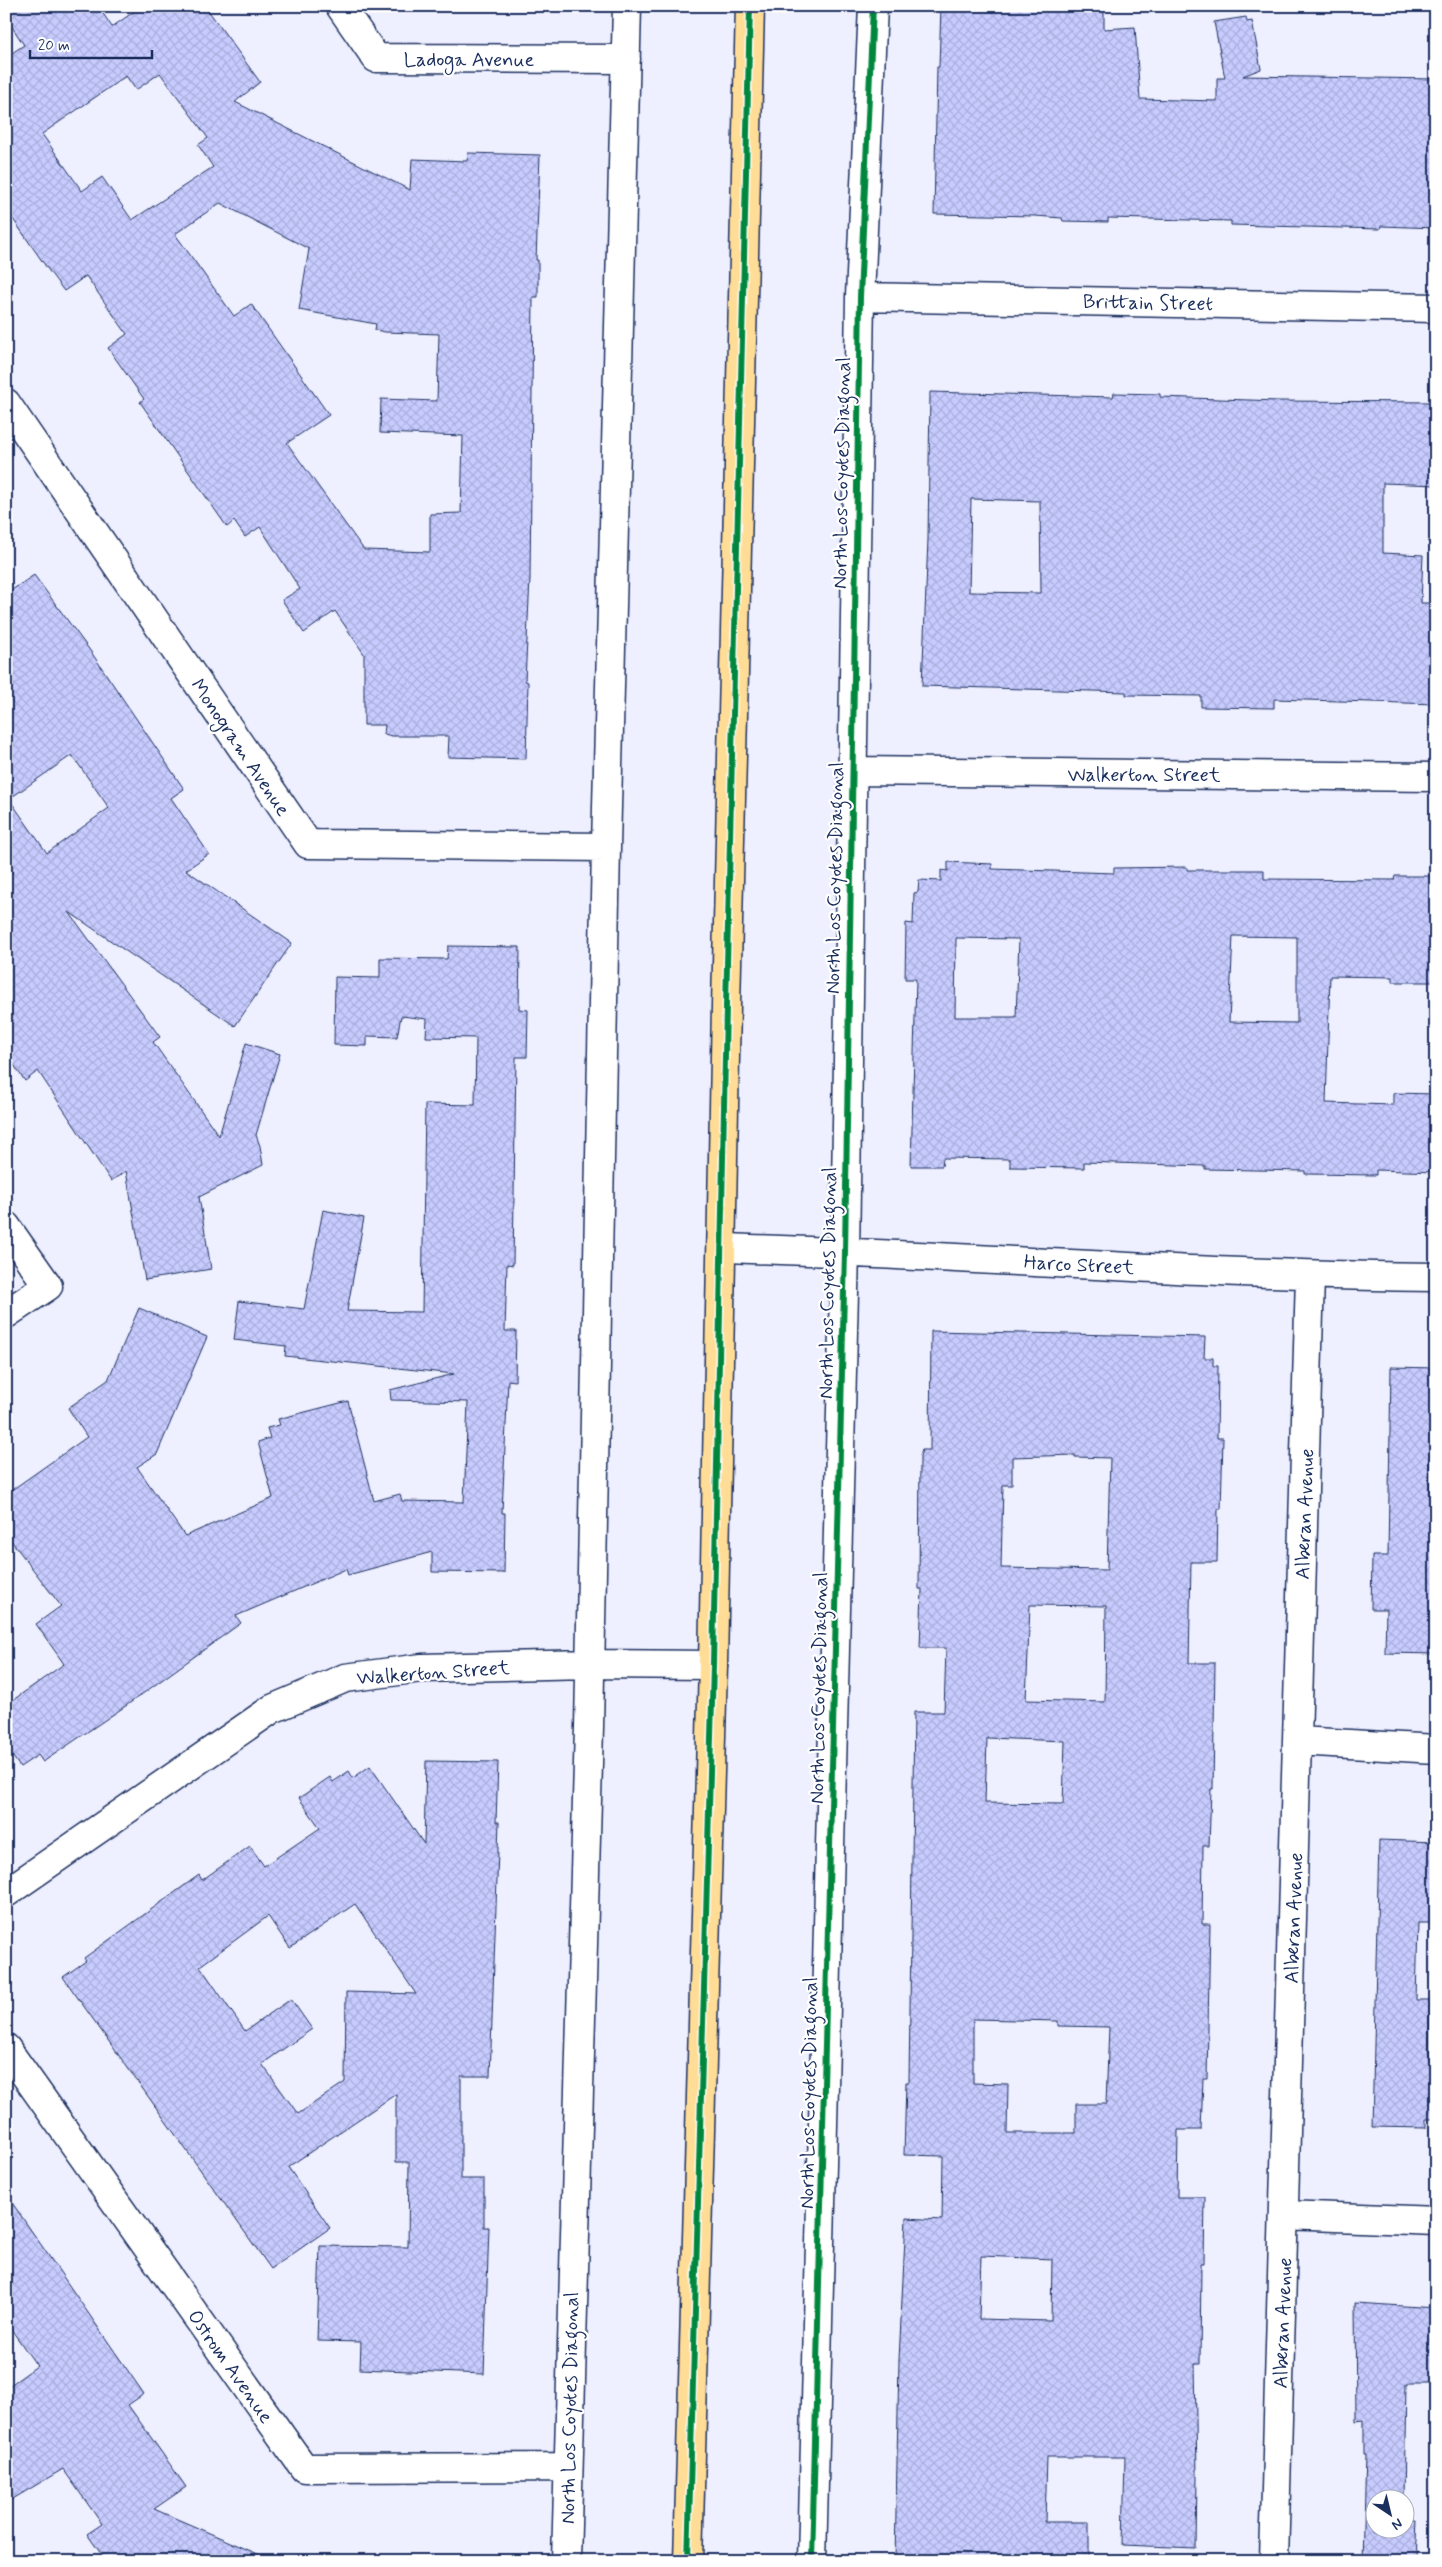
<svg xmlns="http://www.w3.org/2000/svg" width="1442" height="2567" viewBox="0 0 1442 2567" font-family="Mynerve,sans-serif">
	<style>
		.building { fill: url(#building-cross-hatch); stroke: #1b2f5e; fill-rule: evenodd }
		.lines { fill: none; stroke-linecap: round; stroke-linejoin: round }
		.minor-casing { stroke: #1b2f5e; stroke-width: 31 }
		.major-casing { stroke: #1b2f5e; stroke-width: 31 }
		.minor { stroke: #fff; stroke-width: 28 }
		.major { stroke: #ffdd96; stroke-width: 28 }
		.cycleway-casing { stroke: #fff; stroke-width: 9 }
		.cycleway { stroke: #00873e; stroke-width: 6 }
		.labels { text-anchor: middle; stroke-width: 4.5; stroke-linejoin: round; paint-order: stroke }
		.street-label { font-size: 20px; fill: #1b2f5e; stroke: #fff }
	</style>
	<defs>
		<pattern id="building-cross-hatch" width="8" height="8" patternUnits="userSpaceOnUse" patternTransform="scale(1.25)"><rect width="8" height="8" fill="#c7cbfe"/><path d="M0 0l8 8M0 8l8-8" fill="none" stroke="#aaafdc"/></pattern>
	</defs>
	<rect width="100%" height="100%" fill="#eeefff"/>
	<filter id="ink" filterUnits="userSpaceOnUse"><feTurbulence type="fractalNoise" baseFrequency=".02" numOctaves="2"/><feDisplacementMap in="SourceGraphic" scale="10" xChannelSelector="R" yChannelSelector="G"/><feConvolveMatrix kernelMatrix="1 2 1 2 8 2 1 2 1" color-interpolation-filters="sRGB"/></filter>
	<g filter="url(#ink)">
		<path class="building" d="M 6,6 L 98,6 L 112,27 L 142,6 L 205,6 L 260,82 L 235,102 L 410,190 L 412,159 L 467,161 L 468,153 L 540,155 L 536,260 L 538,260 L 538,297 L 533,297 L 530,579 L 525,681 L 528,682 L 526,759 L 448,757 L 449,736 L 392,736 L 384,734 L 385,725 L 364,725 L 364,654 L 335,611 L 304,633 L 282,600 L 300,589 L 260,527 L 245,537 L 234,521 L 227,527 L 140,402 L 144,399 L 108,348 L 127,334 L 86,276 L 64,291 L 49,271 L 6,209 L 6,57 L 24,45 L 6,18 ZM 160,73 L 208,138 L 198,145 L 213,167 L 132,220 L 102,177 L 82,191 L 42,134 L 126,76 L 136,90 ZM 220,203 L 309,249 L 299,310 L 376,324 L 375,330 L 385,332 L 439,334 L 437,401 L 381,399 L 380,433 L 463,436 L 461,513 L 430,514 L 430,552 L 364,550 L 287,443 L 329,415 L 251,304 L 234,316 L 175,234 Z
			M 941,6 L 1104,6 L 1104,29 L 1135,27 L 1140,99 L 1217,101 L 1217,78 L 1225,78 L 1214,22 L 1246,17 L 1247,22 L 1252,21 L 1261,69 L 1243,76 L 1436,79 L 1436,228 L 1381,226 L 1380,229 L 1231,225 L 1231,221 L 1108,218 L 1108,222 L 1063,221 L 1062,218 L 1035,216 L 934,214 L 937,67 L 939,67 Z
			M 930,392 L 1113,397 L 1114,393 L 1160,394 L 1160,397 L 1279,401 L 1436,402 L 1436,485 L 1383,483 L 1383,553 L 1423,555 L 1421,603 L 1436,603 L 1436,704 L 1274,699 L 1274,708 L 1201,707 L 1201,696 L 1126,695 L 1126,692 L 922,686 L 928,539 ZM 971,499 L 1040,501 L 1041,593 L 969,592 Z
			M 34,575 L 91,652 L 184,789 L 171,798 L 209,854 L 186,870 L 292,943 L 235,1026 L 69,912 L 160,1037 L 153,1042 L 219,1136 L 246,1043 L 280,1054 L 256,1135 L 260,1146 L 263,1165 L 199,1197 L 211,1269 L 145,1280 L 126,1171 L 111,1181 L 38,1071 L 25,1081 L 6,1054 L 6,879 L 13,872 L 6,863 L 6,594 ZM 72,755 L 109,808 L 47,853 L 9,799 Z
			M 948,862 L 992,864 L 992,869 L 1114,873 L 1114,868 L 1187,867 L 1187,870 L 1264,870 L 1264,879 L 1394,880 L 1395,876 L 1436,876 L 1436,982 L 1393,982 L 1393,977 L 1330,976 L 1326,1103 L 1393,1105 L 1393,1093 L 1436,1094 L 1436,1172 L 1376,1170 L 1376,1175 L 1305,1174 L 1305,1171 L 1205,1169 L 1205,1166 L 1084,1162 L 1084,1168 L 1010,1167 L 1010,1159 L 943,1158 L 942,1166 L 911,1166 L 916,979 L 905,979 L 906,923 L 913,924 L 914,893 L 918,892 L 919,880 L 941,881 L 941,870 L 948,871 ZM 1233,936 L 1297,937 L 1297,1023 L 1229,1022 ZM 956,938 L 1019,939 L 1016,1017 L 955,1017 Z
			M 448,946 L 520,947 L 519,1009 L 528,1010 L 527,1057 L 516,1057 L 513,1265 L 507,1264 L 505,1331 L 516,1331 L 515,1381 L 508,1380 L 502,1513 L 505,1513 L 504,1573 L 432,1572 L 432,1552 L 348,1575 L 346,1569 L 236,1616 L 241,1623 L 127,1705 L 43,1762 L 38,1755 L 20,1767 L 6,1747 L 6,1705 L 64,1664 L 36,1624 L 61,1606 L 6,1534 L 6,1494 L 87,1437 L 68,1408 L 108,1380 L 139,1308 L 207,1337 L 157,1454 L 137,1467 L 185,1536 L 273,1498 L 258,1442 L 270,1438 L 267,1428 L 280,1425 L 278,1419 L 348,1401 L 374,1501 L 400,1494 L 402,1501 L 464,1502 L 468,1402 L 391,1400 L 390,1390 L 454,1374 L 285,1356 L 286,1346 L 234,1340 L 239,1301 L 304,1309 L 323,1210 L 364,1218 L 347,1311 L 422,1312 L 425,1104 L 475,1105 L 476,1038 L 426,1037 L 427,1019 L 401,1016 L 397,1037 L 367,1036 L 367,1046 L 334,1045 L 335,977 L 380,978 L 380,958 L 447,959 Z
			M 931,1331 L 1205,1337 L 1204,1358 L 1213,1358 L 1213,1366 L 1218,1366 L 1217,1438 L 1223,1438 L 1221,1509 L 1218,1509 L 1217,1562 L 1191,1562 L 1189,1663 L 1215,1663 L 1213,1789 L 1211,1789 L 1209,1846 L 1203,1846 L 1202,1924 L 1210,1924 L 1207,2079 L 1203,2079 L 1201,2130 L 1178,2130 L 1177,2197 L 1205,2197 L 1204,2263 L 1201,2263 L 1200,2364 L 1195,2364 L 1197,2475 L 1196,2548 L 1123,2545 L 1125,2457 L 1047,2457 L 1045,2522 L 1089,2522 L 1089,2560 L 895,2561 L 899,2360 L 906,2218 L 942,2220 L 943,2156 L 904,2155 L 906,2082 L 909,2082 L 914,1712 L 944,1712 L 946,1648 L 920,1648 L 922,1589 L 919,1589 L 920,1456 L 922,1450 L 930,1450 ZM 1075,1455 L 1075,1457 L 1110,1458 L 1107,1570 L 1001,1568 L 1003,1485 L 1012,1485 L 1012,1457 ZM 1030,1605 L 1106,1606 L 1105,1702 L 1026,1700 ZM 987,1738 L 1065,1741 L 1063,1804 L 985,1803 ZM 973,2019 L 1058,2021 L 1058,2026 L 1109,2027 L 1106,2104 L 1076,2104 L 1076,2133 L 1007,2133 L 1008,2084 L 973,2083 ZM 981,2256 L 1052,2259 L 1051,2321 L 979,2319 Z
			M 1391,1367 L 1436,1368 L 1436,1434 L 1430,1434 L 1429,1517 L 1436,1517 L 1436,1654 L 1385,1653 L 1386,1609 L 1371,1609 L 1372,1556 L 1388,1556 Z
			M 426,1761 L 498,1762 L 496,1822 L 499,1822 L 490,2076 L 461,2076 L 461,2179 L 484,2179 L 484,2227 L 489,2227 L 484,2374 L 360,2369 L 361,2342 L 317,2341 L 320,2246 L 408,2247 L 409,2162 L 396,2162 L 396,2094 L 288,2167 L 330,2228 L 271,2269 L 63,1977 L 86,1961 L 84,1958 L 199,1875 L 202,1880 L 250,1846 L 264,1866 L 320,1828 L 299,1798 L 330,1777 L 333,1782 L 349,1771 L 353,1778 L 370,1766 L 424,1844 ZM 355,1904 L 416,1994 L 346,1992 L 345,2082 L 298,2114 L 262,2064 L 312,2029 L 291,1999 L 245,2031 L 200,1966 L 268,1916 L 290,1948 Z
			M 1379,1840 L 1436,1842 L 1436,1923 L 1418,1923 L 1416,2000 L 1430,2000 L 1429,2061 L 1436,2061 L 1436,2119 L 1426,2119 L 1426,2128 L 1372,2127 Z
			M 6,2194 L 144,2394 L 128,2405 L 186,2487 L 154,2509 L 274,2561 L 106,2561 L 87,2534 L 102,2524 L 63,2469 L 6,2503 L 6,2388 L 37,2366 L 6,2322 Z
			M 1355,2303 L 1436,2308 L 1436,2384 L 1406,2384 L 1404,2500 L 1374,2500 L 1374,2530 L 1404,2530 L 1404,2519 L 1418,2519 L 1416,2561 L 1363,2561 L 1366,2455 L 1364,2455 L 1364,2421 L 1356,2422 Z"/>
		<g class="lines">
			<g class="minor-casing">
				<path id="minor" d="M 340,6 L 376,58 L 626,59
					M 860,297 L 1436,308
					M 6,403 L 308,844 L 606,847
					M 852,771 L 1436,777
					M 6,1226 L 48,1286 L 6,1314
					M 722,1248 C 960,1255 1198,1275 1436,1277
					M 1298,1741 L 1436,1749
					M 6,1893 L 272,1709 L 345,1678 L 422,1668 L 590,1664 L 713,1665
					M 6,2048 L 304,2468 L 567,2467
					M 1285,2215 L 1436,2221
					M 566,2561 L 589,1727 L 606,847 L 627,6
					M 812,2561 L 845,1252 L 860,297 L 873,6
					M 1274,2561 L 1310,1276"/>
			</g>
			<g class="major-casing">
				<path id="major" d="M 688,2561 L 713,1665 L 726,1006 L 750,6"/>
			</g>
			<use href="#minor" class="minor"/>
			<use href="#major" class="major"/>
			<g class="cycleway-casing">
				<path id="cycleway" d="M 688,2561 L 713,1665 L 726,1006 L 750,6
					M 812,2561 L 845,1252 L 860,297 L 873,6"/>
			</g>
			<use href="#cycleway" class="cycleway"/>
		</g>
	</g>
	<g class="labels">
		<g class="street-label">
			<text x="469" y="66">Ladoga Avenue</text>
			<text transform="translate(1148 302) rotate(1)" y="7">Brittain Street</text>
			<text transform="translate(841 473) rotate(-89)" y="7">North Los Coyotes Diagonal</text>
			<text transform="translate(241 747) rotate(56)" y="7">Monogram Avenue</text>
			<text x="1144" y="781">Walkerton Street</text>
			<text transform="translate(834 878) rotate(-89)" y="7">North Los Coyotes Diagonal</text>
			<text transform="translate(1079 1264) rotate(3)" y="7">Harco Street</text>
			<text transform="translate(827 1283) rotate(-89)" y="7">North Los Coyotes Diagonal</text>
			<text transform="translate(1304 1514) rotate(-88)" y="7">Alberan Avenue</text>
			<text transform="translate(433 1672) rotate(-4)" y="7">Walkerton Street</text>
			<text transform="translate(818 1688) rotate(-89)" y="7">North Los Coyotes Diagonal</text>
			<text transform="translate(1293 1918) rotate(-88)" y="7">Alberan Avenue</text>
			<text transform="translate(808 2093) rotate(-89)" y="7">North Los Coyotes Diagonal</text>
			<text transform="translate(1282 2323) rotate(-88)" y="7">Alberan Avenue</text>
			<text transform="translate(231 2366) rotate(55)" y="7">Ostrom Avenue</text>
			<text transform="translate(569 2408) rotate(-89)" y="7">North Los Coyotes Diagonal</text>
		</g>
	</g>
	<rect width="1442" height="2567" fill="none" stroke="#fff" stroke-width="25"/>
	<rect x="12" y="12" width="1417" height="2542" fill="none" stroke="#1b2f5e" stroke-width="2" filter="url(#ink)"/>
	<g transform="translate(1390 2514) rotate(145)"><circle r="24" fill="#ffffff" stroke="#a4acbf"/>
	<path d="M0-4L9 19L0 12L-9 19Z" fill="#1b2f5e"/>
	<text y="-8" font-size="14" font-weight="bold" text-anchor="middle" fill="#1b2f5e">N</text>
	</g>
	<path d="M30 50v8h122v-8" fill="none" stroke="#1b2f5e" stroke-width="2.5"/>
	<text x="38" y="50" font-size="15" fill="#1b2f5e" stroke="#ffffff" stroke-width="4" paint-order="stroke">20 m</text>
</svg>
